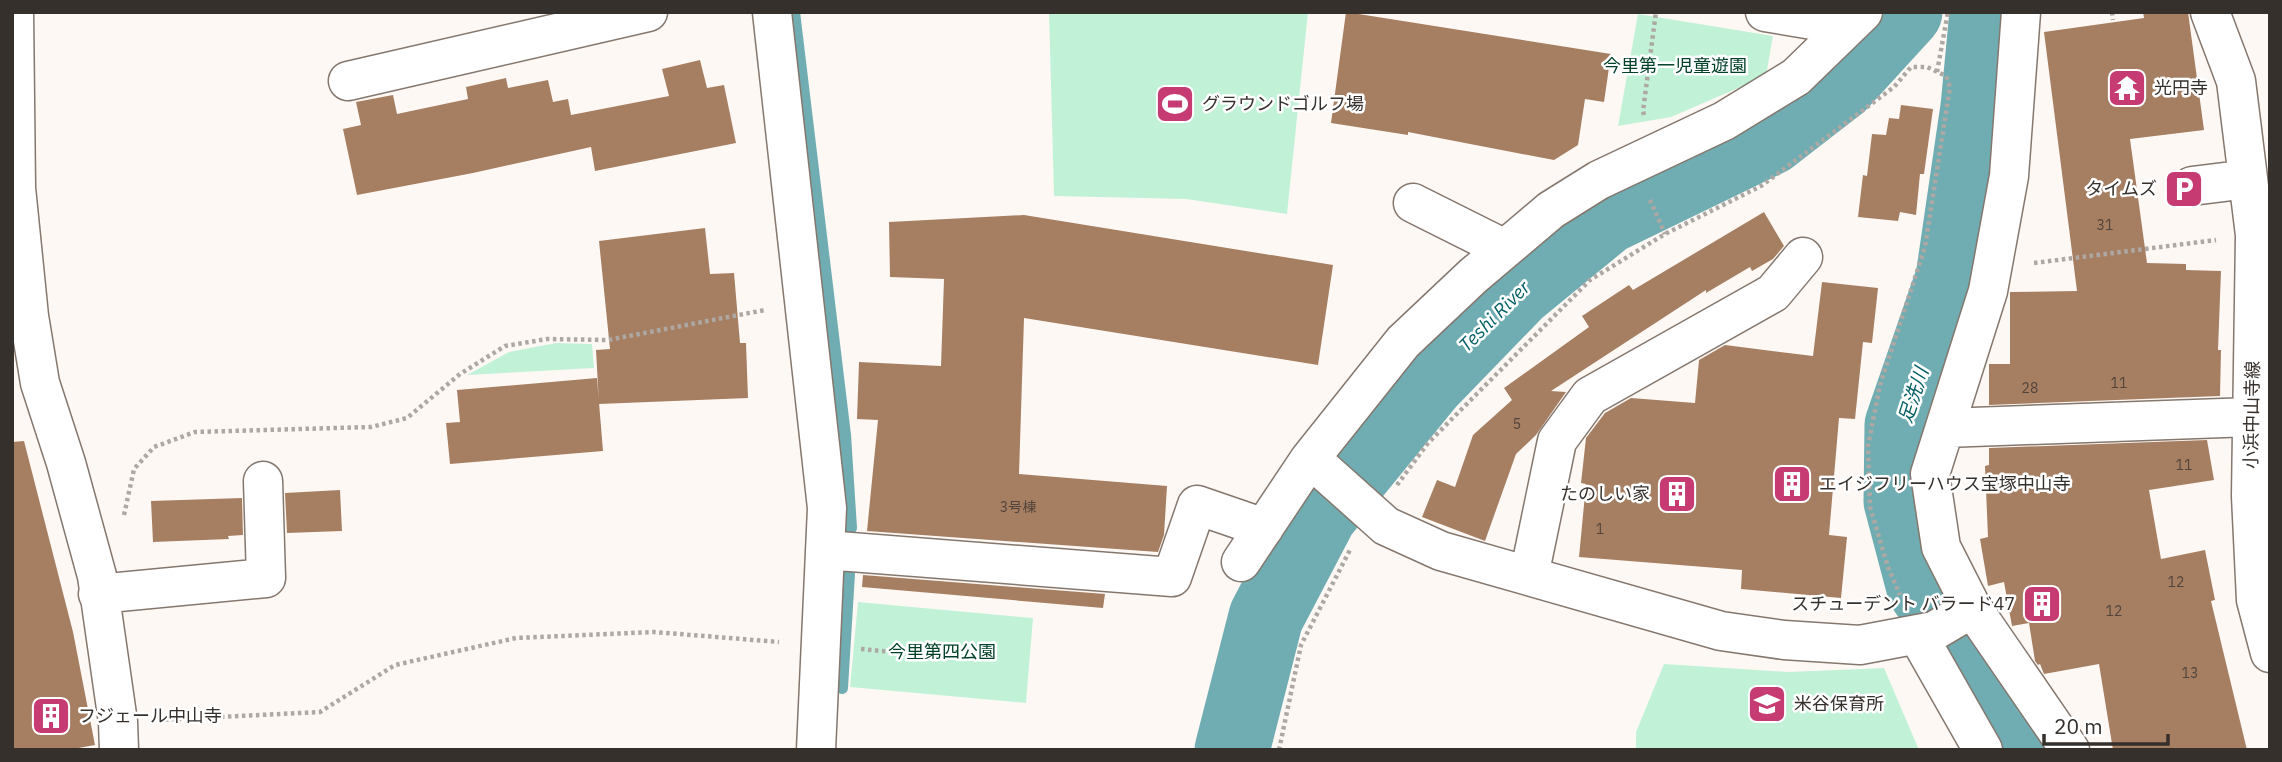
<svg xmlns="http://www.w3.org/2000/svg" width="2282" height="762" viewBox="0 0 2282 762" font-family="'IBM Plex Sans','Noto Sans JP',sans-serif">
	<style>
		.green { fill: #c1f2d8 }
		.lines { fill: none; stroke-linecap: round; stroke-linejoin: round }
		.stream { stroke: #70adb2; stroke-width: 12 }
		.river { stroke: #70adb2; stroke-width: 75 }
		.building { fill: #a67f63 }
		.minor-casing { stroke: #84776e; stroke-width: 41 }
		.path { stroke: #aea8a4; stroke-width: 4.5; stroke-dasharray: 3.5 3.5; stroke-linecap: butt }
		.minor { stroke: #fff; stroke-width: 38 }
		.labels { text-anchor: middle; stroke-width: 5; stroke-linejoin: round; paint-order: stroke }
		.number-label { font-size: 14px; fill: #52443a }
		.park-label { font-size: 18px; fill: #004028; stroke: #fff }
		.poi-label { font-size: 18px; fill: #36302c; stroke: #fff; text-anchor: start }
		.street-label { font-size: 18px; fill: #36302c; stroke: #fff }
		.water-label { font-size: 19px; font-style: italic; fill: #046066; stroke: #fff }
	</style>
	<rect width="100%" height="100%" fill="#fef8f4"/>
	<path class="green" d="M 1049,12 L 1308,12 L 1287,214 L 1186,199 L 1054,196 Z
		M 1638,14 L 1773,36 L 1766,76 L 1671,117 L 1618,126 Z
		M 556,343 L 592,344 L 594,368 L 467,375 L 509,352 Z
		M 858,602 L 1033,618 L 1026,703 L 850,687 Z
		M 1664,664 L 1788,672 L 1884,668 L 1919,750 L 1636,750 L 1636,732 Z"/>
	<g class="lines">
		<path class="stream" d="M 794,12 L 845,435 L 851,528
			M 842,688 L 849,574"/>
		<path class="river" d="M 1987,12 L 1978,107 L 1953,278 L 1902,425 L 1901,501 L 1924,588 L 2032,750
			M 1232,750 L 1266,617 L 1320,514 L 1427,383 L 1517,290 L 1606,217 L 1769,138 L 1840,83 L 1905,12"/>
	</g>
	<path class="building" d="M 1346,12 L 1611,54 L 1604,102 L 1585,99 L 1578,145 L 1554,160 L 1408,132 L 1408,135 L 1331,123 Z
		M 2143,12 L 2188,12 L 2204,130 L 2130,139 L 2147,263 L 2186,264 L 2186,270 L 2221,271 L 2218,350 L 2221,350 L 2220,396 L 1989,405 L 1989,364 L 2010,364 L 2010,292 L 2077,291 L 2044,32 L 2144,18 Z
		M 700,60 L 707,88 L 724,85 L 736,143 L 595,171 L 591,147 L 473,173 L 357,195 L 343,129 L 361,125 L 356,102 L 393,95 L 397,114 L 468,99 L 466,87 L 506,78 L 508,88 L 548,80 L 553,102 L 568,99 L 571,115 L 669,96 L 662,69 Z
		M 1901,105 L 1933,109 L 1924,174 L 1920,174 L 1916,215 L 1900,212 L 1898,221 L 1858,217 L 1863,175 L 1867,176 L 1872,134 L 1886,135 L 1889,118 L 1899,119 Z
		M 1764,212 L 1784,246 L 1773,259 L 1752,271 L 1750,267 L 1706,293 L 1706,290 L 1551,391 L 1566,392 L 1536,435 L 1516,454 L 1485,541 L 1422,517 L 1437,480 L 1455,487 L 1473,435 L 1512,400 L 1504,388 L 1589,327 L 1582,316 L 1629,285 L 1633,290 Z
		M 1024,215 L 1333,265 L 1318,365 L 1024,318 L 1019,474 L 1167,486 L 1164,535 L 1158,552 L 867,531 L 878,420 L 857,419 L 859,362 L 941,366 L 944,279 L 890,277 L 889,222 Z
		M 705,228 L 710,274 L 734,273 L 740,343 L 746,343 L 748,398 L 599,404 L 596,350 L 610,349 L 599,241 Z
		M 1822,282 L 1878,288 L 1872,343 L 1863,342 L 1855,419 L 1839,418 L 1829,535 L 1847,537 L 1841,598 L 1741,589 L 1742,570 L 1579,557 L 1586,484 L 1581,483 L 1586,438 L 1605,413 L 1631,398 L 1695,403 L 1699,360 L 1725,345 L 1813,356 Z
		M 597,378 L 603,451 L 450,464 L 446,423 L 460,422 L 457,390 Z
		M 2207,440 L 2214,480 L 2149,490 L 2161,559 L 2205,550 L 2215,600 L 2211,601 L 2247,750 L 2113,750 L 2099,664 L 2044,674 L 2040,664 L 2038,665 L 2035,661 L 2029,623 L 2012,626 L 2004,582 L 1988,586 L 1980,539 L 1988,537 L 1985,466 L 1989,465 L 1989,448 Z
		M 24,441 L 73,632 L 95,745 L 68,750 L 12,750 L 12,442 Z
		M 340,490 L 342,531 L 287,533 L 285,493 Z
		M 242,498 L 243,535 L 228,536 L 229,539 L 153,542 L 151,501 Z
		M 863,575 L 1105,594 L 1103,608 L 862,587 Z"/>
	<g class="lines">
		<g class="minor-casing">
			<path id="minor" d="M 14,12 L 16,188 L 29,316 L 40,383 L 66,463 L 97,576 L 118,722 L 119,750
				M 772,12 L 827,508 L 816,750
				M 1765,12 L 1848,26
				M 2021,12 L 2009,176 L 1988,291 L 1930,474 L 1941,547 L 1971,606 L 2070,750
				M 2210,12 L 2236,81 L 2255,235 L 2251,496 L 2256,600 L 2270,653
				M 348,81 L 648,12
				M 2192,186 L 2248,179
				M 1413,203 L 1505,249
				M 1945,428 L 2251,417
				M 1309,460 L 1321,468 L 1386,526 L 1441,551 L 1721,631 L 1784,640 L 1860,645 L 1934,631 L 1961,615 L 1971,606
				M 825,550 L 1172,577 L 1197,505 L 1264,528
				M 1241,562 L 1309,460 L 1403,342 L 1473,276 L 1551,210 L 1599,180 L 1724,121 L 1796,77 L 1863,12
				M 1529,576 L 1557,441 L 1590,396 L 1773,293 L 1803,257
				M 98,594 L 266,578 L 263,481
				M 1917,634 L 1983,750"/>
		</g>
		<path class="path" d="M 2112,12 L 2113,20
			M 1937,72 L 1948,12
			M 1644,115 L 1643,111 L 1656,12
			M 1650,200 L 1665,234
			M 2034,263 L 2216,240
			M 1397,485 L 1428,443 L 1590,280 L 1665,234 L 1761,186 L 1894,87 L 1911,67 L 1927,67 L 1946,76 L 1950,87 L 1925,247 L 1880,385 L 1868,446 L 1870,507 L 1888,567 L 1900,595
			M 124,515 L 134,469 L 154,447 L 195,432 L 371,427 L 407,418 L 460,374 L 505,346 L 547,339 L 608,340 L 765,310
			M 861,649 L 902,653
			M 158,720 L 320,712 L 395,665 L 516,638 L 654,632 L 779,642
			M 1279,750 L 1301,645 L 1351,548"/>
		<use href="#minor" class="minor"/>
	</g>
	<defs>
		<g id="temple-square" transform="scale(2.0125)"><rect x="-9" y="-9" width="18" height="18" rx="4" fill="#c63b71" stroke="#fff"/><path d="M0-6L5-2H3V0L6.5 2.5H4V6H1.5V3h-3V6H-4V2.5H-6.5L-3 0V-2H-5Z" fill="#fff"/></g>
		<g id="stadium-square" transform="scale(2.0125)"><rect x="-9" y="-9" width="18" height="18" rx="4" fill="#c63b71" stroke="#fff"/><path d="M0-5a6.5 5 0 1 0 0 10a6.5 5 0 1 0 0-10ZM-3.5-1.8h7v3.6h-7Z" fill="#fff"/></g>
		<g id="parking-square" transform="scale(2.0125)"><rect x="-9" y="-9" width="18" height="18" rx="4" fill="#c63b71" stroke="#fff"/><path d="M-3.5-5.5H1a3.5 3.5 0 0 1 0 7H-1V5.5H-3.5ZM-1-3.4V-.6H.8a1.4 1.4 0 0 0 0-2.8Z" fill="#fff"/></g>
		<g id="building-square" transform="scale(2.0125)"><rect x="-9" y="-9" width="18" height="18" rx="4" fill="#c63b71" stroke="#fff"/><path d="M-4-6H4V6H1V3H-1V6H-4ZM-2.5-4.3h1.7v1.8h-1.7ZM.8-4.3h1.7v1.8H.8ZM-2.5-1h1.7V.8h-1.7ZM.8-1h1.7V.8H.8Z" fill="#fff"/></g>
		<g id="school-square" transform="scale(2.0125)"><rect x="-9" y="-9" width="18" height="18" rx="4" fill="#c63b71" stroke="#fff"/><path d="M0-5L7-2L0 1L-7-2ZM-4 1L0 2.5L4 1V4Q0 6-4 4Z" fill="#fff"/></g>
	</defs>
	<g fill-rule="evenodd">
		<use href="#temple-square" x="2127" y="88"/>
		<use href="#stadium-square" x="1175" y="104"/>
		<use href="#parking-square" x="2184" y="189"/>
		<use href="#building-square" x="1792" y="484"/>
		<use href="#building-square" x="1677" y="494"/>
		<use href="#building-square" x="2042" y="604"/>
		<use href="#school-square" x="1767" y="704"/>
		<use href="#building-square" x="51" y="716"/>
	</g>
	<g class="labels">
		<g class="number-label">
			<text x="2105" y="230">31</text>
			<text x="2119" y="388">11</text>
			<text x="2030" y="393">28</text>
			<text x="1517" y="429">5</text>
			<text x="2184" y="470">11</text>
			<text x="1018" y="512">3号棟</text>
			<text x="1600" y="534">1</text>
			<text x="2176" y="587">12</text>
			<text x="2114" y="616">12</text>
			<text x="2190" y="678">13</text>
		</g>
		<g class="park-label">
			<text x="1675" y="72">今里第一児童遊園</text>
			<text x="942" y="658">今里第四公園</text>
		</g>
		<g class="poi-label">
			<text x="2154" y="94">光円寺</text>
			<text x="1202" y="110">グラウンドゴルフ場</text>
			<text x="2157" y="195" text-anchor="end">タイムズ</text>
			<text x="1819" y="490">エイジフリーハウス宝塚中山寺</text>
			<text x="1650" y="500" text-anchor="end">たのしい家</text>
			<text x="2015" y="610" text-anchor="end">スチューデント バラード47</text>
			<text x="1794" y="710">米谷保育所</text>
			<text x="78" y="722">フジェール中山寺</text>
		</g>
		<g class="street-label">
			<text transform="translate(2252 415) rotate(-89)" y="6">小浜中山寺線</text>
		</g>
		<g class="water-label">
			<text transform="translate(1494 316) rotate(-45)" y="7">Teshi River</text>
			<text transform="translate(1913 395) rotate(-72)" y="7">足洗川</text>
		</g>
	</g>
	<rect width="2282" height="762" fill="none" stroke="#36302c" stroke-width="28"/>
	<path d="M2044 734v10h124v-10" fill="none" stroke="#36302c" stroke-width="3.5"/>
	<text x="2054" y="734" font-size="21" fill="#36302c" stroke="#ffffff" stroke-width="5" paint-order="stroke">20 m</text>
</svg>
